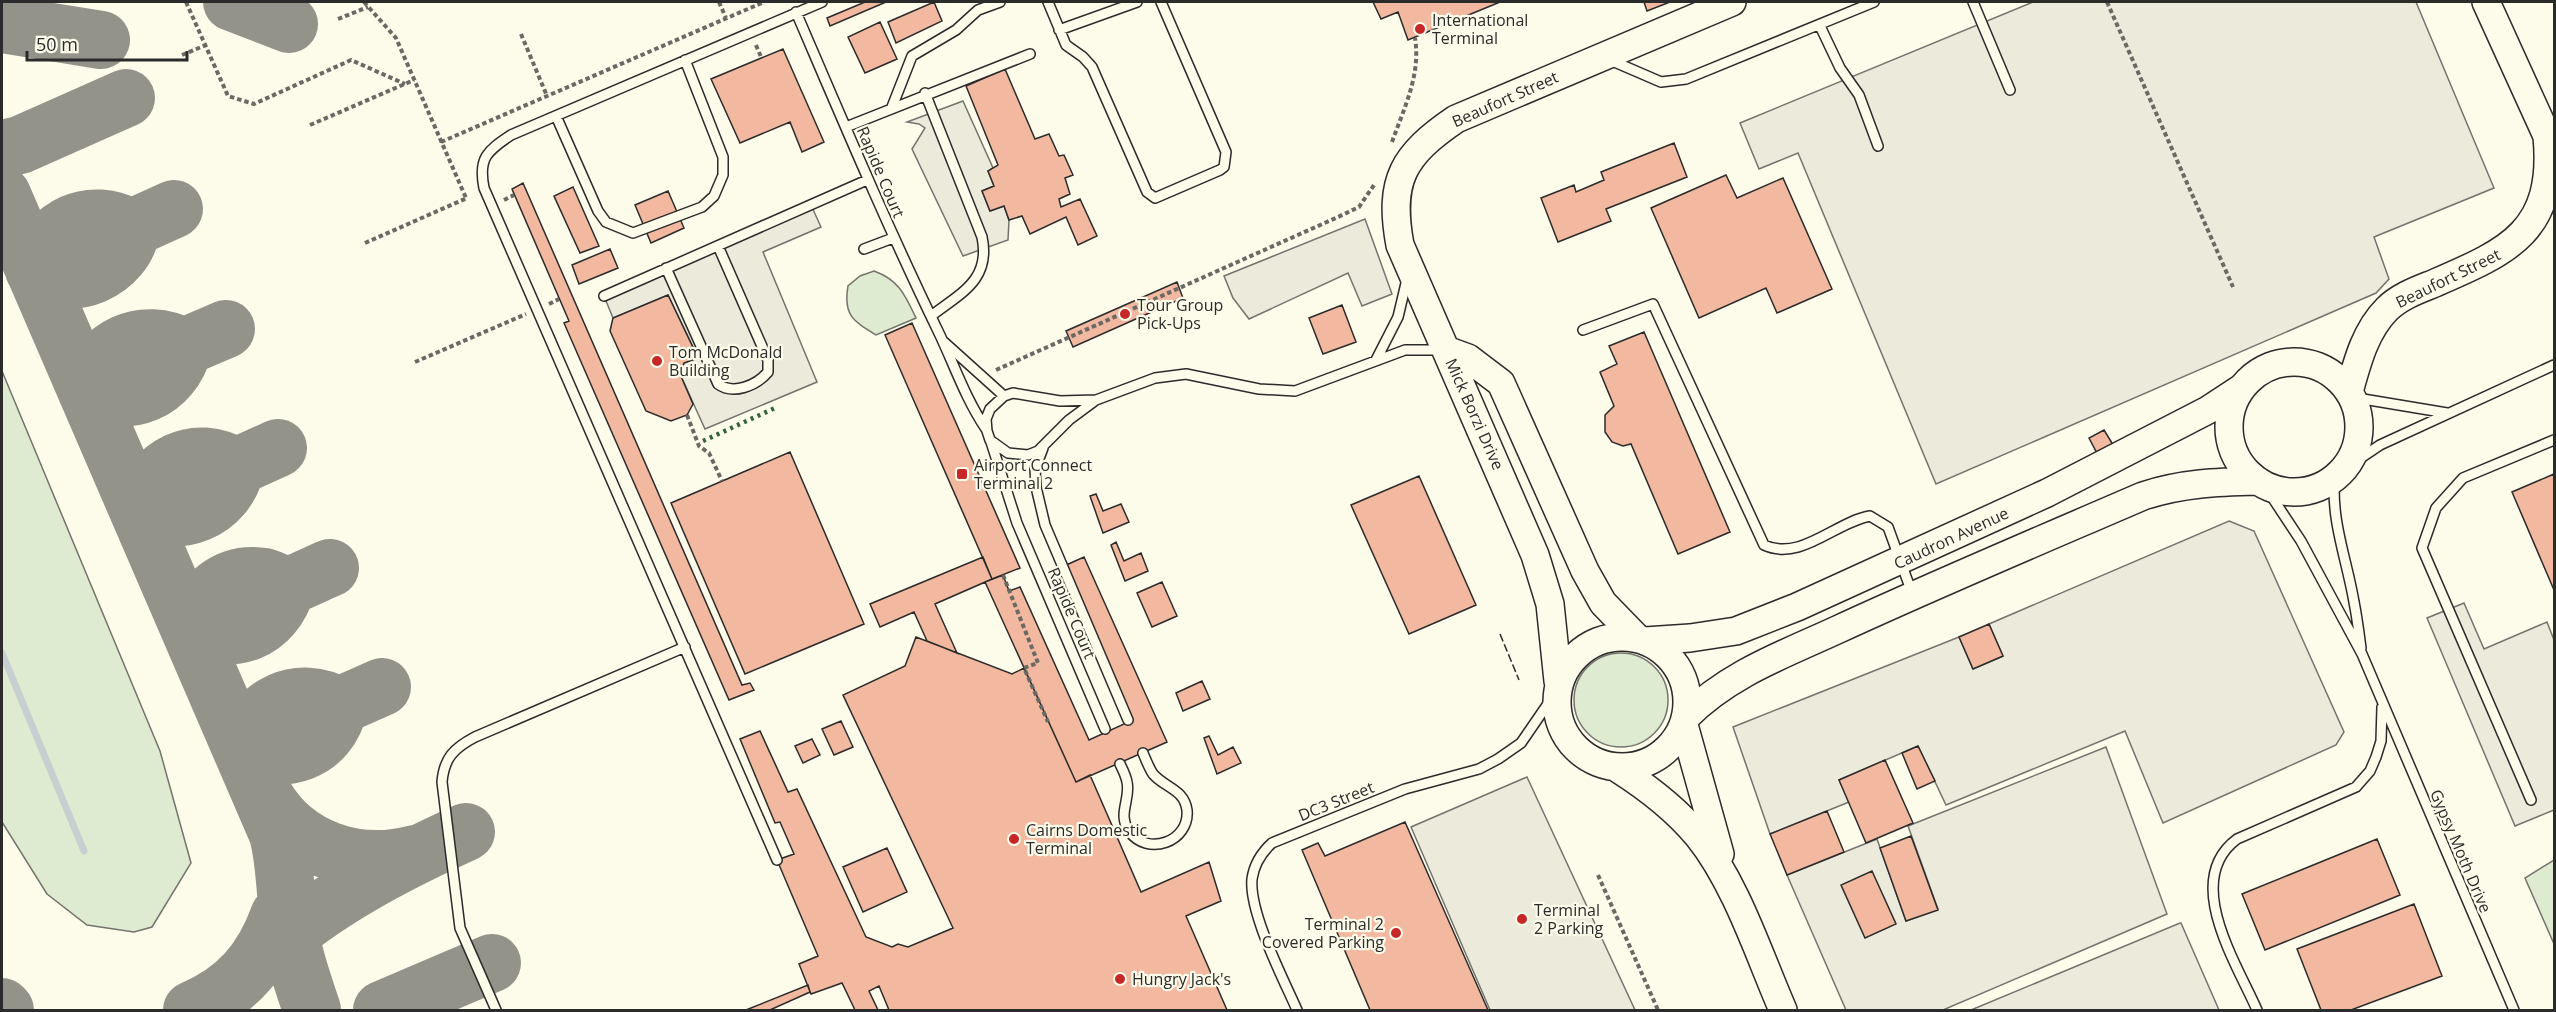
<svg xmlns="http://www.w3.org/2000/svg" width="2556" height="1012" viewBox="0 0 2556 1012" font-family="'Open Sans',sans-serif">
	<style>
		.green { fill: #deebd1; stroke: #74746e; stroke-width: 1.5 }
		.parking { fill: #eceadb; stroke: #74746e; stroke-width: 1.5 }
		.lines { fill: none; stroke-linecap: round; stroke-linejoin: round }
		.stream { stroke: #c7d0d0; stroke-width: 7 }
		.taxiway { stroke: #94938a; stroke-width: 58 }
		.building { fill: #f2b8a0; stroke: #2b2b2b; stroke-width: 1.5 }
		.lane-casing { stroke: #2b2b2b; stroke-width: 12 }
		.secondary-casing { stroke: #2b2b2b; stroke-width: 30 }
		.path { stroke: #6a6964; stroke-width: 4; stroke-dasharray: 4.5 3; stroke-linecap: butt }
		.lane { stroke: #fdfbea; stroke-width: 9 }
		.secondary { stroke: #fdfbea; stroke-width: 27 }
		.hedge { stroke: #34623c; stroke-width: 4.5; stroke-dasharray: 3 4.5; stroke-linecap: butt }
		.fence { stroke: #2b2b2b; stroke-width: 1.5; stroke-dasharray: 8 3; stroke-linecap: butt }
		.poi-dot { fill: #c62828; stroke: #fdfbea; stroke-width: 2 }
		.labels { text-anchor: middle; stroke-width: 4.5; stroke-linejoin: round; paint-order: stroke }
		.poi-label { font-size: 16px; fill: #2b2b2b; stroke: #fdfbea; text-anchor: start }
		.street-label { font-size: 16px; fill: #2b2b2b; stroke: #fdfbea }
	</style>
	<rect width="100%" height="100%" fill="#fdfbea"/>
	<path class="green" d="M 874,271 C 899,280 905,295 916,318 L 876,335 C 853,321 843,315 848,286 L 860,276 Z
		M 2,371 L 160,751 L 191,863 L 152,927 L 134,932 L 87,925 L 47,894 L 2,822 Z
		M1574 700a47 47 0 1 1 94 0a47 47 0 1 1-94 0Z
		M 2554,860 L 2554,944 L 2525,878 Z"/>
	<path class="parking" d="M 2033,2 L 2416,2 L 2494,188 L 2374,237 L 2389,279 L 2376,293 L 1936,484 L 1798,153 L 1759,169 L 1740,123 Z
		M 963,101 L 993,168 L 988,171 L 994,186 L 982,191 L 990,211 L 1004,206 L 1009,220 L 1008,240 L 963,256 L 912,149 L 925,128 L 919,124 L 907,122 Z
		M 811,205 L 821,227 L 763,252 L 817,382 L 705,429 L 680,374 L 684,363 L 698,357 L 668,295 L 613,318 L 604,296 Z
		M 1365,219 L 1392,294 L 1362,306 L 1348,273 L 1249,319 L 1233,298 L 1224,276 Z
		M 2229,521 L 2254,531 L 2344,732 L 2336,745 L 2163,823 L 2125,731 L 1946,805 L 1918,746 L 1839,780 L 1849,802 L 1770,834 L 1733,727 L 1959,637 L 1973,669 L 2003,656 L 1989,624 Z
		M 2464,603 L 2484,649 L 2547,622 L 2554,640 L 2554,810 L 2515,826 L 2427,618 Z
		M 2106,747 L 2167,914 L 1943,1010 L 1846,1010 L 1787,875 L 1877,839 L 1906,921 L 1938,909 L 1908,826 Z
		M 1527,777 L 1635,1010 L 1490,1010 L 1411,827 Z
		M 2181,923 L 2219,1010 L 1971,1010 L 2180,923 Z"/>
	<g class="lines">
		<path class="stream" d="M 2,653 L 84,851"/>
		<path class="taxiway" d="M 232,2 L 289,24
			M 2,24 L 101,40
			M 2,149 L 20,145 L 126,98
			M 2,195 L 278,834 C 286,865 285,895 289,926 C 293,955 303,983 312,1010
			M 132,228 C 124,272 72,294 34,270 C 50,225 88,205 132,228 L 174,209
			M 184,347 C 171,393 129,409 86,390 C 99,346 142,325 184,347 L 226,329
			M 236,467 C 226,512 178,530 138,509 C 152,466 194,441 236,467 L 278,448
			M 287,586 C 274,632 232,647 190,628 C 202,595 226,571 264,577 C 272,579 279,584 286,585 C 294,586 321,571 330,568
			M 339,706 C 329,753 283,766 242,748 C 255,704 298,683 339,706 L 382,687
			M 265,797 C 296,850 358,869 415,854
			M 265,954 C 324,901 395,864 466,832
			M 2,1007 L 5,1010
			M 192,1010 C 236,992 263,961 279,916
			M 382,1010 L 492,963"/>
	</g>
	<path class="building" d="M 865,2 L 886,2 L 830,26 L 827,18 Z
		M 934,2 L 942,21 L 896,43 L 888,22 Z
		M 1373,2 L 1500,2 L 1408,40 L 1398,12 L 1381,19 Z
		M 1644,2 L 1670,2 L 1647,11 Z
		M 880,22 L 897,59 L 865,73 L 848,37 Z
		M 783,49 L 824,142 L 802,152 L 790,122 L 740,143 L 711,79 Z
		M 1005,69 L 1035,139 L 1049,134 L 1059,156 L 1064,155 L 1073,175 L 1065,178 L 1070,194 L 1059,199 L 1061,207 L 1080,199 L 1097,236 L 1078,245 L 1066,217 L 1030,234 L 1022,216 L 1009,220 L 1004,206 L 990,211 L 982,191 L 994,186 L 988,171 L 998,165 L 966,86 Z
		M 1674,143 L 1687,177 L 1606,209 L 1611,221 L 1558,242 L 1541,198 L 1574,185 L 1576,192 L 1604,180 L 1601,172 Z
		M 1726,175 L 1737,198 L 1783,178 L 1832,289 L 1777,313 L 1766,288 L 1699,318 L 1651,208 Z
		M 523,183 L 742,685 L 750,683 L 754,690 L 729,700 L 564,323 L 569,321 L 512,189 Z
		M 573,187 L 599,246 L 580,253 L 554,196 Z
		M 668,191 L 684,228 L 651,243 L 635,205 Z
		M 610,249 L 618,268 L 579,284 L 572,265 Z
		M 1177,282 L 1183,298 L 1073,347 L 1066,331 Z
		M 668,295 L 698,358 L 684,363 L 680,374 L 693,404 L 687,415 L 671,421 L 646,411 L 610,331 L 613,318 Z
		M 1342,305 L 1356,342 L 1323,354 L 1309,318 Z
		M 912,323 L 1020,568 L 992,579 L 885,335 Z
		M 1644,332 L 1730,532 L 1678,554 L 1631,444 L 1623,446 L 1612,442 L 1605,432 L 1605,415 L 1614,406 L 1600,372 L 1617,364 L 1609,346 Z
		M 2104,430 L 2115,448 L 2099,457 L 2089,438 Z
		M 790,452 L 864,624 L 745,674 L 671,503 Z
		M 2554,474 L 2554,590 L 2512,492 Z
		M 1419,476 L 1476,605 L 1409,634 L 1351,505 Z
		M 1096,494 L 1103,511 L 1121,504 L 1129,522 L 1103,533 L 1090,496 Z
		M 1116,542 L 1124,561 L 1141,553 L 1148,571 L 1125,581 L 1111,545 Z
		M 983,557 L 992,579 L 935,604 L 957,653 L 927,641 L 914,612 L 880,627 L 870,604 Z
		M 1084,557 L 1167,742 L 1076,782 L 985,582 L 1003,575 L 1009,591 L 1020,587 L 1089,740 L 1133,720 L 1064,566 Z
		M 1162,582 L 1177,616 L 1152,627 L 1137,593 Z
		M 1989,624 L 2003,656 L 1973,669 L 1959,637 Z
		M 916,637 L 1012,674 L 1024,668 L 1076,782 L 1090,775 L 1141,892 L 1209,862 L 1221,901 L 1186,916 L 1227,1010 L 889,1010 L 879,986 L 869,991 L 878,1010 L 855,1010 L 842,983 L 811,994 L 799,964 L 818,956 L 777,860 L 794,854 L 780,822 L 775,823 L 740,739 L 760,731 L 788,792 L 797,789 L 866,937 L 892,947 L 898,944 L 908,947 L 953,928 L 843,695 L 905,666 Z
		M 1202,681 L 1210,699 L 1183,711 L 1176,693 Z
		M 841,721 L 853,747 L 834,755 L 822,729 Z
		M 1209,736 L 1218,755 L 1233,747 L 1241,763 L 1217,774 L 1204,738 Z
		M 812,739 L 820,755 L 803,763 L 795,746 Z
		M 1918,746 L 1935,781 L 1917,789 L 1902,753 Z
		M 1885,760 L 1913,823 L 1866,843 L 1839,780 Z
		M 1827,811 L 1844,852 L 1787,875 L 1770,834 Z
		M 1405,822 L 1488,1010 L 1370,1010 L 1302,850 L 1318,843 L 1325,856 Z
		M 1911,836 L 1938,910 L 1906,921 L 1880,848 Z
		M 2377,839 L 2400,895 L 2265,950 L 2242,894 Z
		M 887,848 L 907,892 L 863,912 L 843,867 Z
		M 1872,871 L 1896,924 L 1865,938 L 1841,885 Z
		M 2414,904 L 2442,976 L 2351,1010 L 2321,1010 L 2297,949 Z
		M 808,985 L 810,992 L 770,1010 L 746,1010 Z"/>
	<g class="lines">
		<g class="lane-casing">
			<path id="lane" d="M 1048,2 L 1066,45 L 1083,57 L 1092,67 L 1147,192 L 1155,198 L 1220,170 L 1224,167 L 1226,152 L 1161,2
				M 1973,2 L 2010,90
				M 796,12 C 842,119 887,226 938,331 C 954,364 965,398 986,429
				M 1820,26 L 1840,68 L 1859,95 L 1878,146
				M 1059,30 L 1137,2
				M 1610,60 L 1661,82 L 1686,79 L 1874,2
				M 925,93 L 982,237 C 991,280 961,293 931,316
				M 892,107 L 912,56 L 956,30 L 978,10 L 1000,2
				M 556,116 L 598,211 L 606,222 L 633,233 L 702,207 L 714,196 L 723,175 L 723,157 L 685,60
				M 846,127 L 1030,54
				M 864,249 L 893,238
				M 666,268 L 718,384 C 733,395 756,386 768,372 L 768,360 L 718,246
				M 604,296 L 867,180
				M 1583,330 L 1653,304 L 1764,545 C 1801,562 1835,522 1870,516 L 1888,527 L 1912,593
				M 944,342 L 1004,396
				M 1376,360 L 1398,317 L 1407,279
				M 2351,397 L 2447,413
				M 1096,400 L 1060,401 L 1013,393 L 1004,396 L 990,409 L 986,419 L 987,431 L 990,440 L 1008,453 L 1028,455 L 1038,451 L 1069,420 L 1096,400 L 1155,378 L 1186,374 L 1259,389 L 1295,391 L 1405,350 L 1443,350
				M 991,442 L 1017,523 L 1105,729
				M 1043,448 L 1035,469 L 1036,487 L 1045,525 L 1128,720
				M 2343,470 L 2380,445 L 2554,365
				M 2335,476 C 2330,518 2347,560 2354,602 C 2357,617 2359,633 2361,648
				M 2264,485 L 2301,541 L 2362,654 L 2514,1010
				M 1120,764 C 1123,770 1126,776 1127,782 C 1131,799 1117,814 1129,831 C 1147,857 1190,842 1187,810 C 1184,789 1165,788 1153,774 C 1149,768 1146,760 1143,753
				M 2531,800 L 2422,548 L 2436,508 L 2463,478 L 2554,440
				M 777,860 L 484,188 C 478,158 487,151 511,135 L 822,2
				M 496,1010 L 460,928 L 442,782 C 444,758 454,748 475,737 L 685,647
				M 1297,1010 C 1283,978 1249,913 1252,879 C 1254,865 1261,853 1272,843 L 1405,789 L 1479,769 L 1498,759 L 1521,743 L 1556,692
				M 2257,1010 C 2236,962 2182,880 2237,839 L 2356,787 L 2370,771 L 2376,757 L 2381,741 L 2382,707"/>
		</g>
		<g class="secondary-casing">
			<path id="secondary" d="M 1446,350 L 1468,358 L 1501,383 L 1585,571 L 1603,603 L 1637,638
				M2229 427a65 65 0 1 1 130 0a65 65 0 1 1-130 0Z
				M 2349,392 C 2357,363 2365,331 2387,309 C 2400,296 2418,290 2435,283 C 2509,251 2556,231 2547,136 L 2486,2
				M1557 702a65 65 0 1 1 130 0a65 65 0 1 1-130 0Z
				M 1645,641 L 1690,638 L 1736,631 L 1797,607 L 2047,493 L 2208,410 L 2240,389
				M 1558,681 L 1550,604 L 1535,555 L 1400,245 C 1388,180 1403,155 1456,119 L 1732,2
				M 1686,717 C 1728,674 1785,654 1839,629 C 1939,583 2041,540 2143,496 C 2182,483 2218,482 2258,481
				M 1684,725 L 1720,854
				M 1617,768 C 1647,787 1675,808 1698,836 C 1736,883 1759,955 1783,1010"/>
		</g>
		<path class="path" d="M 186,2 L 228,96 L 254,104 L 351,60 L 405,84
			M 364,2 L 396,38 L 466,198
			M 719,2 L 726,18
			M 2107,2 L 2233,287
			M 338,19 L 368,7
			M 521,34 L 547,96
			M 756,45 L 761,57
			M 182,55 L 206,45
			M 310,125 L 414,80
			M 441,142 L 764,2
			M 1392,142 C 1404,108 1421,75 1415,38
			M 504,200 L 514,195
			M 365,243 L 467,198
			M 549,304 L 559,299
			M 415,362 L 526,314
			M 996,370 L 1338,217 L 1359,207 L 1374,185
			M 687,415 L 699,446 L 709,453 L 722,481
			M 1003,575 L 1038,663 L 1024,668 L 1048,722
			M 1598,875 L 1658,1010"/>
		<use href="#lane" class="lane"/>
		<use href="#secondary" class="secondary"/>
		<path class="hedge" d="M 703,441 L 775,408"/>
		<path class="fence" d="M 1500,634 L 1519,680"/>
	</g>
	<g class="poi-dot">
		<circle cx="1420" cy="29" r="6"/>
		<circle cx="1125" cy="314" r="6"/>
		<circle cx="657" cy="361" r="6"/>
		<rect x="956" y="468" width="12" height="12" rx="3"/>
		<circle cx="1014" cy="839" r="6"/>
		<circle cx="1522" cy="919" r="6"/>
		<circle cx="1396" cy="933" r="6"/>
		<circle cx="1120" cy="979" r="6"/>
	</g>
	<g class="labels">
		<g class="poi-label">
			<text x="1432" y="26">International<tspan x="1432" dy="18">Terminal</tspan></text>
			<text x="1137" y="311">Tour Group<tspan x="1137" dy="18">Pick-Ups</tspan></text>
			<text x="669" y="358">Tom McDonald<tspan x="669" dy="18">Building</tspan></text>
			<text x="974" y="471">Airport Connect<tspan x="974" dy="18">Terminal 2</tspan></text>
			<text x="1026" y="836">Cairns Domestic<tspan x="1026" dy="18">Terminal</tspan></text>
			<text x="1534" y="916">Terminal<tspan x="1534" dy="18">2 Parking</tspan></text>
			<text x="1384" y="930" text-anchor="end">Terminal 2<tspan x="1384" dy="18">Covered Parking</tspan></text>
			<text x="1132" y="985">Hungry Jack's</text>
		</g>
		<g class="street-label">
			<text transform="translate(1505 99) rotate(-24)" y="6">Beaufort Street</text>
			<text transform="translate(881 172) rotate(67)" y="6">Rapide Court</text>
			<text transform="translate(2448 278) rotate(-26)" y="6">Beaufort Street</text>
			<text transform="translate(1475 414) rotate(66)" y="6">Mick Borzi Drive</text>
			<text transform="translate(1951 538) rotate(-25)" y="6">Caudron Avenue</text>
			<text transform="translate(1072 613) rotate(67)" y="6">Rapide Court</text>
			<text transform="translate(1336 801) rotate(-22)" y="6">DC3 Street</text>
			<text transform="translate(2461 851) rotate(67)" y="6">Gypsy Moth Drive</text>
		</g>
	</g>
	<rect width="2556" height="1012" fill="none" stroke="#2b2b2b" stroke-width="6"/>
	<path d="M27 51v9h160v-9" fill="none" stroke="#2b2b2b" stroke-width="3"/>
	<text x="36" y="51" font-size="18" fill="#2b2b2b" stroke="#fdfbea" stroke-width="4.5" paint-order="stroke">50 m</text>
</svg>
